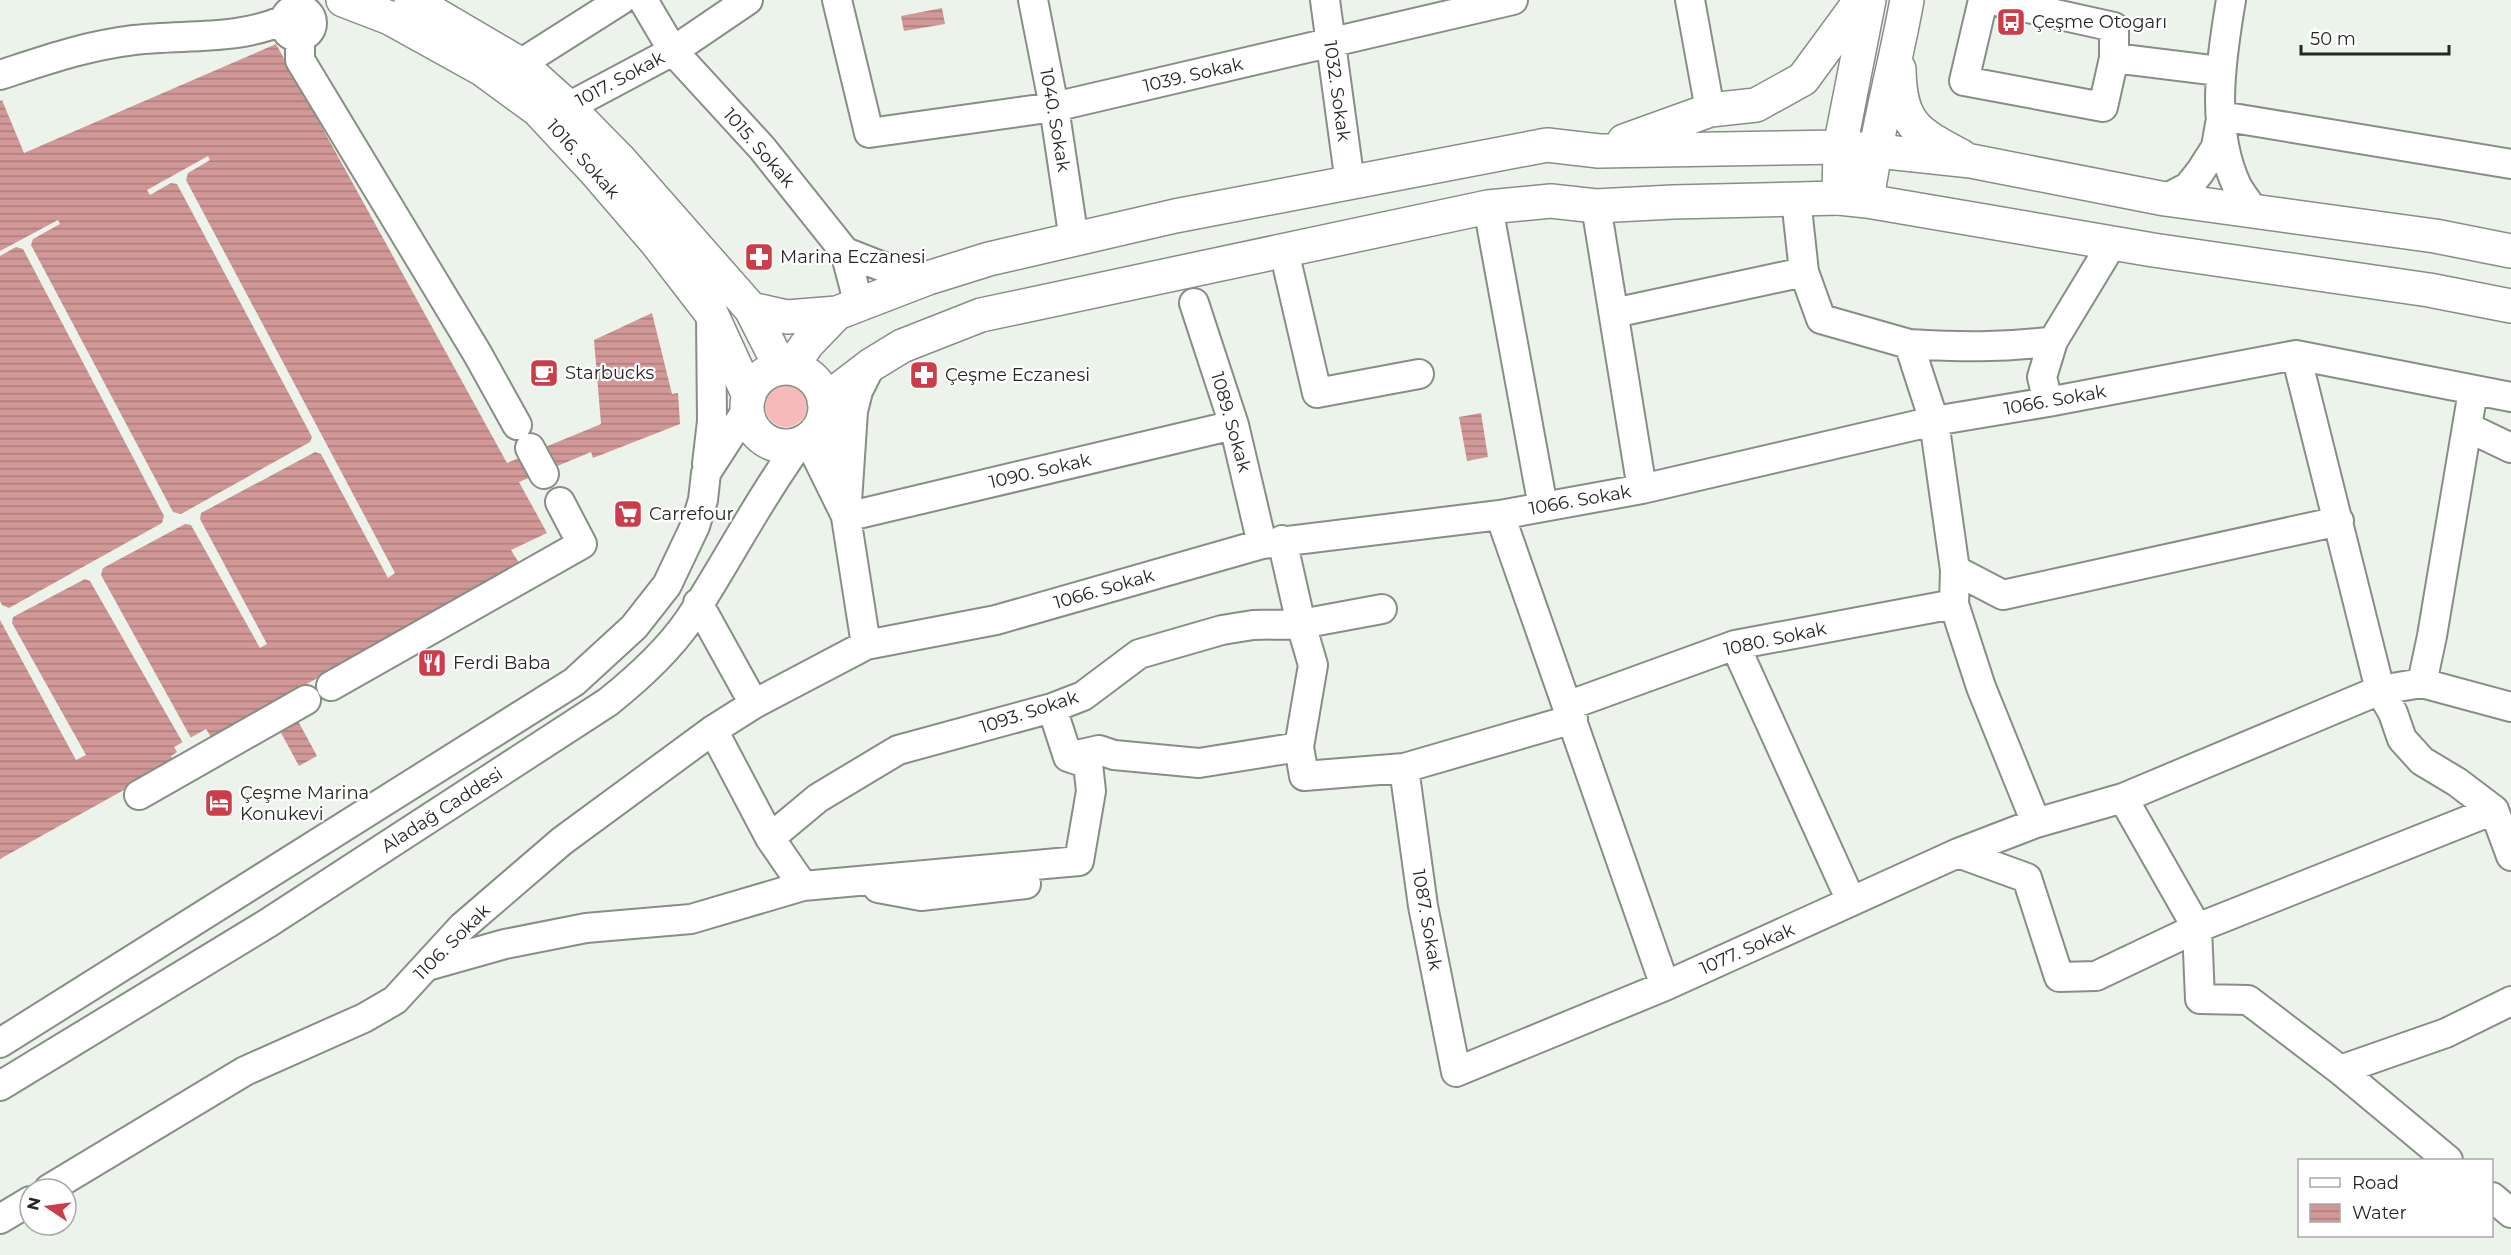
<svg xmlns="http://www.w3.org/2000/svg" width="2511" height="1255" viewBox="0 0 2511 1255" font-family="Montserrat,sans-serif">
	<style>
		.grass { fill: #f5bab9 }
		.water { fill: url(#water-rules) }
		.pier { fill: #ecf3eb }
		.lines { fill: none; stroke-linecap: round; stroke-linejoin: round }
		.minor-casing { stroke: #878e86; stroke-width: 32 }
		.major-casing { stroke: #878e86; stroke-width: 36 }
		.highway-casing { stroke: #878e86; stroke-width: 36 }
		.minor { stroke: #fff; stroke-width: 28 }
		.major { stroke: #fff; stroke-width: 33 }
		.highway { stroke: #fff; stroke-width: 33 }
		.labels { text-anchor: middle; stroke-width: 4.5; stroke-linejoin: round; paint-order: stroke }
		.poi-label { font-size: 18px; fill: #252724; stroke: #fff; text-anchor: start }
		.street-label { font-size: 18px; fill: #252724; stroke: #fff }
	</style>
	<defs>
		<pattern id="water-rules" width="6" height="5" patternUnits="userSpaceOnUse" patternTransform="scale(1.5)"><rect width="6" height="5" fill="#d19897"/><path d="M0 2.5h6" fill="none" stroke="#a97c7b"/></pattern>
	</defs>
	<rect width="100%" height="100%" fill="#ecf3eb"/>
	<path class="grass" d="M765 406a21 21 0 1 1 42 0a21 21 0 1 1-42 0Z"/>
	<path class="water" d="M 942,8 L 945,24 L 904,31 L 901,16 Z
		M 276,44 L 507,463 L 601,424 L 594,340 L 652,313 L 672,394 L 678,393 L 680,424 L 593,458 L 591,452 L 519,482 L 547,533 L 511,550 L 521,566 L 254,713 L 255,718 L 214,742 L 206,729 L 174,747 L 177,752 L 171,756 L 174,762 L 0,859 L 0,101 L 2,100 L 24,153 Z
		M 1481,413 L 1488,457 L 1467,461 L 1459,417 Z
		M 298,721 L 317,756 L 299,766 L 280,731 Z"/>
	<path class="pier" d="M 208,156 L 210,160 L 188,173 L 186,180 L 395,573 L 388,578 L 321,454 L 315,452 L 201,513 L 200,519 L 267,644 L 260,648 L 191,525 L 185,524 L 103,568 L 101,575 L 191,738 L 183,743 L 90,581 L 85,579 L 13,617 L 12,623 L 86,755 L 76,760 L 0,620 L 0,601 L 2,605 L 9,608 L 162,523 L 164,516 L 23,249 L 16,247 L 0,256 L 0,251 L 58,220 L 60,224 L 33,239 L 31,245 L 173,512 L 181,514 L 310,442 L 312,437 L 177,184 L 171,183 L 150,195 L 147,190 Z"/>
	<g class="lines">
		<g class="minor-casing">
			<path id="minor" d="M 643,0 L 673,51 L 762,148 L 845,252 L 859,305
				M 837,0 L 869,133 L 1054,107 L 1513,0
				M 1033,0 L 1054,107 L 1074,240
				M 1325,0 L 1350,183
				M 1690,0 L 1710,110
				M 1983,0 L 1964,81 L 2103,107 L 2114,58 L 2114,27 L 1992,0
				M 2231,0 C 2221,59 2210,129 2237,186 C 2242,195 2249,204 2255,212
				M284 23a14 14 0 1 1 28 0a14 14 0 1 1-28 0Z
				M 300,36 L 300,60 L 477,353 L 517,425
				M 2114,58 L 2219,71
				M 520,64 L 621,0
				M 0,75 C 46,60 85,46 134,40 C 185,34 236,41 284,20
				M 568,107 L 673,51 L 748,0
				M 2221,116 L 2511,164
				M 1796,199 L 1804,272 L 1821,319 L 1909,344 L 1934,421 L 1955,570 L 1954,604 L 1981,687 L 2036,823
				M 2165,199 L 2188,187 L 2200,172 L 2216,147 L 2220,124
				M 1596,206 L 1642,489
				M 1488,207 L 1543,507
				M 1284,251 L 1317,393 L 1419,374
				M 845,252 L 891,270 L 928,278
				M 1194,303 L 1234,425 L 1262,544
				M 1614,313 L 1804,272
				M 1909,344 C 1958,347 2004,348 2053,341
				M 2296,355 L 2380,690 L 2393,713 L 2402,739 L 2422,761 L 2457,782 L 2494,810
				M 2048,402 L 2042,377 L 2053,341 L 2113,242
				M 825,412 L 840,443 L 845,462
				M 2467,427 L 2511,448
				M 808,439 L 844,512
				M 530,448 L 544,474
				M 707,464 L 712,421 L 711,316
				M 1500,515 L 1665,986
				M 846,517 L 1234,425
				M 1282,540 L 1301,624 L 1313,665 L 1299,747 L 1304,776 L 1404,768 L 1573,719
				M 1955,570 L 2003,595 L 2339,521
				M 698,603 L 754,704
				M 866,645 L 846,517 L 853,411 L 858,391 L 871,365
				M 1735,645 L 1851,901
				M 2422,683 L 2432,636 L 2473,391
				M 331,686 L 582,544 L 560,502
				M 1567,706 L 1735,645 L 1954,604
				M 713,730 L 770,838 L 803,886
				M 1068,757 L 1099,750 L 1114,755 L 1199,763 L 1299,747
				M 1404,768 L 1423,906 L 1456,1072 L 1665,986 L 1958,853 L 2036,823 L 2123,798 L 2197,928 L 2200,999 L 2248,1000 L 2340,1070 L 2448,1160
				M 139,795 L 306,700
				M 2123,798 L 2380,690 L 2422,683 L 2511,707
				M 770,838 L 818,798 L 898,750 L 1052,708 L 1083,696 L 1139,654 L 1222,630 L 1253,625 L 1301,624 L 1382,609
				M 1958,853 L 2027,878 L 2059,977 L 2096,976 L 2197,928 L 2494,810 L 2511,856
				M 878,888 L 921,896 L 1026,884
				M 427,966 L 505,944 L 586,928 L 691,919 L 803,886 L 1079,861 L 1091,791 L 1088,764 L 1068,757 L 1052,708
				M 0,1043 L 574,682 L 634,627 L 667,585 L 695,526 L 703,500 L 706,473 L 748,408
				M 2340,1070 L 2446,1033 L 2511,1001
				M 0,1086 L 268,923 L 608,702 C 638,678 667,652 689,620 C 727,562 758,500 799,444
				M 49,1189 L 245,1071 L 364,1018 L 395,1000 L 462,927 L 562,841 L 713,730 L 754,704 L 866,645 L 996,620 L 1262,544 L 1500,515 L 1642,489 L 1934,421 L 2048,402 L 2296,355 L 2511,397
				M 2492,1197 L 2511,1213
				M 0,1219 L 30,1201"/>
		</g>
		<g class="major-casing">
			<path id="major" d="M 343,0 L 390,18 L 482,69 L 538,110 L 595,171 L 657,243 L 711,313 L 749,396
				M 411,0 L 520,64 L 568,107 L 619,159 L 751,309 L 781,368
				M 1624,141 L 1710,110 L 1756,105 L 1803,79 L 1861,0
				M 751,309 L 787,317 L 837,313
				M 790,368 L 808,343 L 837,313 L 928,278 L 989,259 L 1175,216 L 1547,145 L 1599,151 L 1840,147
				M747 407a39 39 0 1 1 78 0a39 39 0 1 1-78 0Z
				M 824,401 L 871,365 L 902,346 L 981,315 L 1488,207 L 1551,201 L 1596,206 L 1673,202 L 1839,198"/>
		</g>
		<g class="highway-casing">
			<path id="highway" d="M 1869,0 L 1840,147 L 1839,198 L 1867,201 L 2153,250 L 2429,290 L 2511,306
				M 1899,69 C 1900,124 1916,132 1961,156
				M 1840,147 L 1971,161 L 2165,199 L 2435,236 L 2511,251
				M 1867,201 C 1876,133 1895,67 1907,0"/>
		</g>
		<use href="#minor" class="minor"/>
		<use href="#major" class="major"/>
		<use href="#highway" class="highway"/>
	</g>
	<defs>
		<g id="bus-square" transform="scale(1.5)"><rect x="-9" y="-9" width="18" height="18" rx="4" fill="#cc3c49" stroke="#fff"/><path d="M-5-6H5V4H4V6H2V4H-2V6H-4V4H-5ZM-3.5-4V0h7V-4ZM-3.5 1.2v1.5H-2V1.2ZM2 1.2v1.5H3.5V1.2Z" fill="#fff"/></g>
		<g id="pharmacy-square" transform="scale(1.5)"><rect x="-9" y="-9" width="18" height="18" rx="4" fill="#cc3c49" stroke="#fff"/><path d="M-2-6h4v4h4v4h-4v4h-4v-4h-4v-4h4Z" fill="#fff"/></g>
		<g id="cafe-square" transform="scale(1.5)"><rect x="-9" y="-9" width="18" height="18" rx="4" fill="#cc3c49" stroke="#fff"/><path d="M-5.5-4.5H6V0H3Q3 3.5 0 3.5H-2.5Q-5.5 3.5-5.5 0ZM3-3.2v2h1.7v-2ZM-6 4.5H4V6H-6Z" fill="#fff"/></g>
		<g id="supermarket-square" transform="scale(1.5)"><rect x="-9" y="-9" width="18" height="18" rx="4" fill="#cc3c49" stroke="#fff"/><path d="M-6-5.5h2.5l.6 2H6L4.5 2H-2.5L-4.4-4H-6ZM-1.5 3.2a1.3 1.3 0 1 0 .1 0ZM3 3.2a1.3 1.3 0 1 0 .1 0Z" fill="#fff"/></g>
		<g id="restaurant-square" transform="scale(1.5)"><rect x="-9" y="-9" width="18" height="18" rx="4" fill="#cc3c49" stroke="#fff"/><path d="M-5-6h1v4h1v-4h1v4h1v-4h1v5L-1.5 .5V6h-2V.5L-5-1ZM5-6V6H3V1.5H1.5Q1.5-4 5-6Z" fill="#fff"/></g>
		<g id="hotel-square" transform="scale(1.5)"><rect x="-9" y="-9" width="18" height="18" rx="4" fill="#cc3c49" stroke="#fff"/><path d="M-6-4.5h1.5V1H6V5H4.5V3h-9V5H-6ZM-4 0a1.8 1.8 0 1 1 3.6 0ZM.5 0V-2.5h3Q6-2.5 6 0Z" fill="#fff"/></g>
	</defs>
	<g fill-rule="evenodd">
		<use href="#bus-square" x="2011" y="22"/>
		<use href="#pharmacy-square" x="759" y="257"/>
		<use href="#cafe-square" x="544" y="373"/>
		<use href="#pharmacy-square" x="924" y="375"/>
		<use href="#supermarket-square" x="628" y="514"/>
		<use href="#restaurant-square" x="432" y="663"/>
		<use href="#hotel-square" x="219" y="803"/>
	</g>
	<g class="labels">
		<g class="poi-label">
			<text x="2032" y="28">Çeşme Otogarı</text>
			<text x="780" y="263">Marina Eczanesi</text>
			<text x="565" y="379">Starbucks</text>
			<text x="945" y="381">Çeşme Eczanesi</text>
			<text x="649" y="520">Carrefour</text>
			<text x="453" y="669">Ferdi Baba</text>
			<text x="240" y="799">Çeşme Marina<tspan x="240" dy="21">Konukevi</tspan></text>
		</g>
		<g class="street-label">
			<text transform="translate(1193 75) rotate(-13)" y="6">1039. Sokak</text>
			<text transform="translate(620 79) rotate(-28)" y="6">1017. Sokak</text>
			<text transform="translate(1337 91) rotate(82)" y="6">1032. Sokak</text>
			<text transform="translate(1055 120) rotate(80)" y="6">1040. Sokak</text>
			<text transform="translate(759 148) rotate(49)" y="6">1015. Sokak</text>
			<text transform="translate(583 159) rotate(48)" y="6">1016. Sokak</text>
			<text transform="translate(2055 400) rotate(-10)" y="6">1066. Sokak</text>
			<text transform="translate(1231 422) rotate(74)" y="6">1089. Sokak</text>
			<text transform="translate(1040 471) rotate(-13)" y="6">1090. Sokak</text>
			<text transform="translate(1580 500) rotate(-10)" y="6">1066. Sokak</text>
			<text transform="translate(1104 589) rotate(-16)" y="6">1066. Sokak</text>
			<text transform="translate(1775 639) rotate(-12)" y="6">1080. Sokak</text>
			<text transform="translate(1029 712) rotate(-18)" y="6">1093. Sokak</text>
			<text transform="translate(442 810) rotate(-33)" y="6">Aladağ Caddesi</text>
			<text transform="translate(1427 920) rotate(80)" y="6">1087. Sokak</text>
			<text transform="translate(452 942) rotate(-45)" y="6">1106. Sokak</text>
			<text transform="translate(1747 949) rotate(-24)" y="6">1077. Sokak</text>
		</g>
	</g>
	<rect x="2298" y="1159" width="195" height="78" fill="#ffffff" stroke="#a8a9a7" stroke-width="1.5"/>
	<rect x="2310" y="1178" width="30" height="9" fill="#ffffff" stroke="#a8a9a7" stroke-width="1.5"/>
	<text x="2352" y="1189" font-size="18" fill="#252724">Road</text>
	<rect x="2310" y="1204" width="30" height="18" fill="url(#water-rules)" stroke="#a8a9a7" stroke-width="1.5"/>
	<text x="2352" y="1219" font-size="18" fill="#252724">Water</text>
	<g transform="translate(48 1207) rotate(283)"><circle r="28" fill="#ffffff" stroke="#a8a9a7" stroke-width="1.5"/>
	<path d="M0-4.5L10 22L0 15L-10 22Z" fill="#cc3c49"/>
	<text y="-9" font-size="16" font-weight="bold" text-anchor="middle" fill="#252724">N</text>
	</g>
	<path d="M2301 45v9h148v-9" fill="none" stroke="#252724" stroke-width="3"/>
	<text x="2310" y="45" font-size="18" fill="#252724" stroke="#ffffff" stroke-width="4.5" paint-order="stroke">50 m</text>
</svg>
